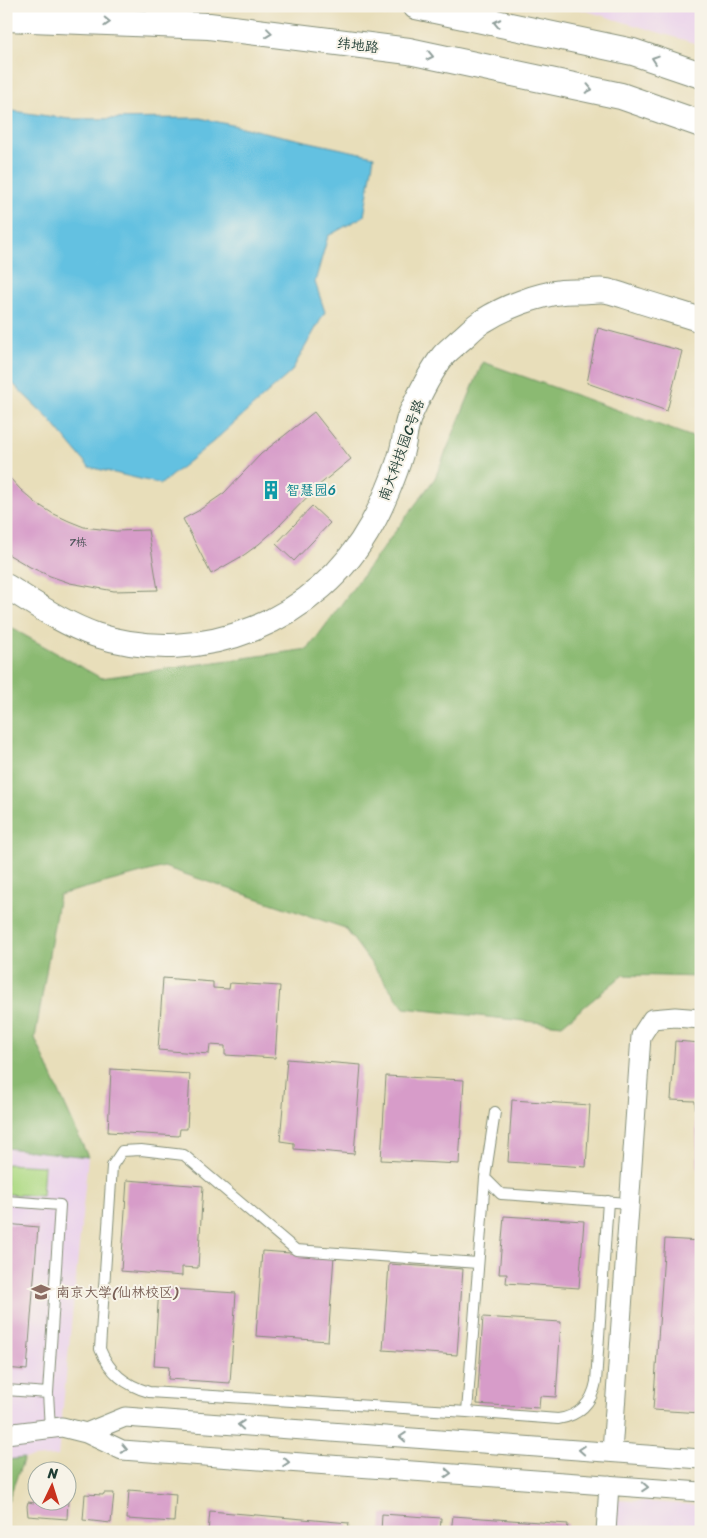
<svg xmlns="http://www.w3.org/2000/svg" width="707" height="1538" viewBox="0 0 707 1538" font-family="Sriracha,'LXGW WenKai TC',sans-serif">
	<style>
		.built { fill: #ead1ec }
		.green { fill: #afda85; stroke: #678c5c }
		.forest { fill: #8bba72; stroke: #557c53 }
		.water { fill: #63c1e1; stroke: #417f8a }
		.building { fill: #d79cc9 }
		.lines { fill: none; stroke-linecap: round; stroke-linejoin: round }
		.service-casing { stroke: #848e77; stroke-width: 12 }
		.minor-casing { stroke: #848e77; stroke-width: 21 }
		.tertiary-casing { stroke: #848e77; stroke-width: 26 }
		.secondary-casing { stroke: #848e77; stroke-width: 28 }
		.service { stroke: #fff; stroke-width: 10 }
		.minor { stroke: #fff; stroke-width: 19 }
		.tertiary { stroke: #fff; stroke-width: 24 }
		.secondary { stroke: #fff; stroke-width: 26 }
		.oneway { stroke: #8f9e9a }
		.labels { text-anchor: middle; stroke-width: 4; stroke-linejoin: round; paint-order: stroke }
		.number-label { font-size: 11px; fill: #4d5559 }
		.street-label { font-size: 14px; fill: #1f3d34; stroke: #f7f3e8 }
		.culture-label { font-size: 14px; fill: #0d838f; stroke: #f7f3e8; text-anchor: start }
		.education-label { font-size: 14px; fill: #785e54; stroke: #f7f3e8; text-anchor: start }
	</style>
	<rect width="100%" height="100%" fill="#f7f3e8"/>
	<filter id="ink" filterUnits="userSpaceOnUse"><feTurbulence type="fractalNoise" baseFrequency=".02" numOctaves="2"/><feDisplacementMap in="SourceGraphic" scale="10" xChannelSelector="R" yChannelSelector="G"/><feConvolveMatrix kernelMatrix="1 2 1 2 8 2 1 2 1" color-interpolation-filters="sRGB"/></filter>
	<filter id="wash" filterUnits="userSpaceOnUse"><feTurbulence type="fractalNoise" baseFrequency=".0096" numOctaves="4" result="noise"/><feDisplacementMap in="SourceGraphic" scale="20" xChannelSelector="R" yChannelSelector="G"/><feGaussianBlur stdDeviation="1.12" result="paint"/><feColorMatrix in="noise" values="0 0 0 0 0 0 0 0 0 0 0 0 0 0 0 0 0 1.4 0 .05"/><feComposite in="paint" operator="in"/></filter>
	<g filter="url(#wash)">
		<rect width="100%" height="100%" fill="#e8deba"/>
		<path class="built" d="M 570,6 L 701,6 L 701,45 Z
			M 6,1148 L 88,1157 L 58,1456 L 6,1460 Z
			M 617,1500 L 701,1505 L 701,1532 L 614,1532 Z"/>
		<path class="green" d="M 6,1164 L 44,1166 L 42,1196 L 6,1194 Z"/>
		<path class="forest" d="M 483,362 L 701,440 L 701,977 L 623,975 L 562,1025 L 404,1008 L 345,928 L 164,867 L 59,895 L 35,1038 L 88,1157 L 6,1148 L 6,625 L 101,678 L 308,649 L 435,478 Z
			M 24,1458 L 6,1506 L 6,1460 Z"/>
		<path class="water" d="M 6,110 L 69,119 L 200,118 L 374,156 L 364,216 L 328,236 L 315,282 L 325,312 L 291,372 L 214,441 L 161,484 L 89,467 L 50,420 L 6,377 Z"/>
		<g id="blocks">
			<path class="building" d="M 598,328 L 682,351 L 667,411 L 587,383 Z
				M 314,412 L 351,459 L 318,486 L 276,529 L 259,544 L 244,555 L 211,574 L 183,519 L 198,511 L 224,493 L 261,454 Z
				M 8,476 L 21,490 L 36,503 L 52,513 L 69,521 L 84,527 L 116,531 L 148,530 L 158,590 L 114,591 L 70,583 L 50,576 L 30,567 L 6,553 L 6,478 Z
				M 312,506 L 330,523 L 294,561 L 276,544 Z
				M 163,978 L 213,982 L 213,988 L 229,989 L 230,983 L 280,986 L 275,1058 L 225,1055 L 225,1046 L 210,1045 L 209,1054 L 158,1050 Z
				M 675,1041 L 701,1043 L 701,1173 L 698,1173 L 695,1101 L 671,1100 Z
				M 287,1059 L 361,1065 L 354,1154 L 294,1149 L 294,1143 L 280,1141 Z
				M 111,1069 L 190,1074 L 187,1129 L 180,1129 L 179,1136 L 108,1132 Z
				M 386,1076 L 464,1080 L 459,1164 L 381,1160 Z
				M 512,1100 L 590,1105 L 586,1167 L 508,1162 Z
				M 127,1180 L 203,1186 L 198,1268 L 182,1267 L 182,1276 L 121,1271 Z
				M 504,1216 L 584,1221 L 579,1288 L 506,1283 L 507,1274 L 499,1274 Z
				M 6,1224 L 38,1227 L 27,1370 L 6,1368 Z
				M 665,1239 L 701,1241 L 701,1413 L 653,1410 Z
				M 262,1251 L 334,1256 L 328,1341 L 256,1336 Z
				M 389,1264 L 463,1269 L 457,1355 L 383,1350 Z
				M 159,1288 L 236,1293 L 230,1383 L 168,1379 L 169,1367 L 154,1366 Z
				M 483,1317 L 561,1322 L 556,1397 L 540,1396 L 539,1408 L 477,1404 Z
				M 38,1482 L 38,1500 L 68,1500 L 67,1519 L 28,1516 L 27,1506 L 28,1502 L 34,1503 L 35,1483 Z
				M 129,1490 L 176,1494 L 174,1522 L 127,1519 Z
				M 104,1493 L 114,1493 L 111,1523 L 83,1520 L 85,1494 L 103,1495 Z
				M 210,1511 L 349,1523 L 348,1532 L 208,1532 Z
				M 382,1514 L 441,1518 L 440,1532 L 381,1532 Z
				M 453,1516 L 568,1524 L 567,1532 L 451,1532 Z"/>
		</g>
	</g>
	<g filter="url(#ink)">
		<use href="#blocks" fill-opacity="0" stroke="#848e77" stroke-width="1"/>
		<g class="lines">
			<g class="service-casing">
				<path id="service" d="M 495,1112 L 485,1178 L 501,1194 L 629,1203
					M 485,1178 L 467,1412 L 558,1419 C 579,1416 592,1403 596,1382 L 608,1201
					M 6,1201 L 60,1205 L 48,1393 L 50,1429
					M 6,1390 L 48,1393
					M 467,1412 L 149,1392 C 125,1385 110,1373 100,1349 L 112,1166 L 122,1151 L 141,1150 L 184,1155 L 296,1250 L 478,1263"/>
			</g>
			<g class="minor-casing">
				<path id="minor" d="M 86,1433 L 125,1417 L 701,1459
					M 6,1434 L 62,1427 L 86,1433 L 122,1450 L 701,1492
					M 612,1452 L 641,1036 L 652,1019 L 675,1017 L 701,1019
					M 606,1532 L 609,1485"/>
			</g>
			<g class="tertiary-casing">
				<path id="tertiary" d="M 6,586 C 35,604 64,624 96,635 C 202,669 319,621 372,524 C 382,506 395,475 401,454 C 405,441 405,427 410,415 C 419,395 429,374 443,356 C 447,351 454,346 459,341 C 467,335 474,326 483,321 C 505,307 536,295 562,292 C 571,291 580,292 589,291 C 595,291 601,290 607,291 C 617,293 627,297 637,300 C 658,307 680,313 701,320"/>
			</g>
			<g class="secondary-casing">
				<path id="secondary" d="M 416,6 L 633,52 L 701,75
					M 6,18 L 209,26 L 409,51 L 621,96 L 701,124"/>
			</g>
			<use href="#service" class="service"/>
			<use href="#minor" class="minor"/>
			<use href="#tertiary" class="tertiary"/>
			<use href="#secondary" class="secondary"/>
		</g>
		<defs><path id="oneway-chevron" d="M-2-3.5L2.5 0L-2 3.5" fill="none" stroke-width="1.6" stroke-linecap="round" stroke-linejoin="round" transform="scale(1.25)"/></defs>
		<g class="oneway">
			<use href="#oneway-chevron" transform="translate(107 22) rotate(2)"/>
			<use href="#oneway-chevron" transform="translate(497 23) rotate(-168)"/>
			<use href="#oneway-chevron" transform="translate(269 33) rotate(7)"/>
			<use href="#oneway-chevron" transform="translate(430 56) rotate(12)"/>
			<use href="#oneway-chevron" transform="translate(655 59) rotate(-161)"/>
			<use href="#oneway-chevron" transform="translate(589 89) rotate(12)"/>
			<use href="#oneway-chevron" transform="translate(241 1425) rotate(-176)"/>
			<use href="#oneway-chevron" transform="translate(403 1437) rotate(-176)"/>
			<use href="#oneway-chevron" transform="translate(124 1449) rotate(12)"/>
			<use href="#oneway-chevron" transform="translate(582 1450) rotate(-176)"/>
			<use href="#oneway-chevron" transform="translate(286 1462) rotate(4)"/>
			<use href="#oneway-chevron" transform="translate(448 1473) rotate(4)"/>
			<use href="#oneway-chevron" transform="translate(645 1487) rotate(4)"/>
		</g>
	</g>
	<defs>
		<g id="building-bare" transform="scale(1.5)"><path d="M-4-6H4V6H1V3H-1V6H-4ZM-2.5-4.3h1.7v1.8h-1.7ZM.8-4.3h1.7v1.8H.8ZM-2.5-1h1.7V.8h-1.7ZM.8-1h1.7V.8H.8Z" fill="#0f9aa8" stroke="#f7f3e8" stroke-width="2.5" paint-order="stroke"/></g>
		<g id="university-bare" transform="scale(1.5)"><path d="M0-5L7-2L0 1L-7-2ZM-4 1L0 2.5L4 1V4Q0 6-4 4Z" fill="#8d6e63" stroke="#f7f3e8" stroke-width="2.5" paint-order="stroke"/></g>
	</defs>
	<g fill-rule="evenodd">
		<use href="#building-bare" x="271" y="490"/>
		<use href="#university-bare" x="41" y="1292"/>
	</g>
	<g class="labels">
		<g class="number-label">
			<text x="78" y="546">7栋</text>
		</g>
		<g class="street-label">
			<text transform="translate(358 45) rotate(7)" y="5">纬地路</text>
			<text transform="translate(401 450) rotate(-70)" y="5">南大科技园C号路</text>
		</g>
		<g class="culture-label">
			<text x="286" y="495">智慧园6</text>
		</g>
		<g class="education-label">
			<text x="56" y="1297">南京大学(仙林校区)</text>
		</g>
	</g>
	<rect width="707" height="1538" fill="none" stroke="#f7f3e8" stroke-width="25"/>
	<g transform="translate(52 1486) rotate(4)"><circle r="24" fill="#f7f3e8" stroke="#a1aaa0"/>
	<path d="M0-4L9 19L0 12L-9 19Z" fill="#c8321e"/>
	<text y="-8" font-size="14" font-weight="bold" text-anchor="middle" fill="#1f3d34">N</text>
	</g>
</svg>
